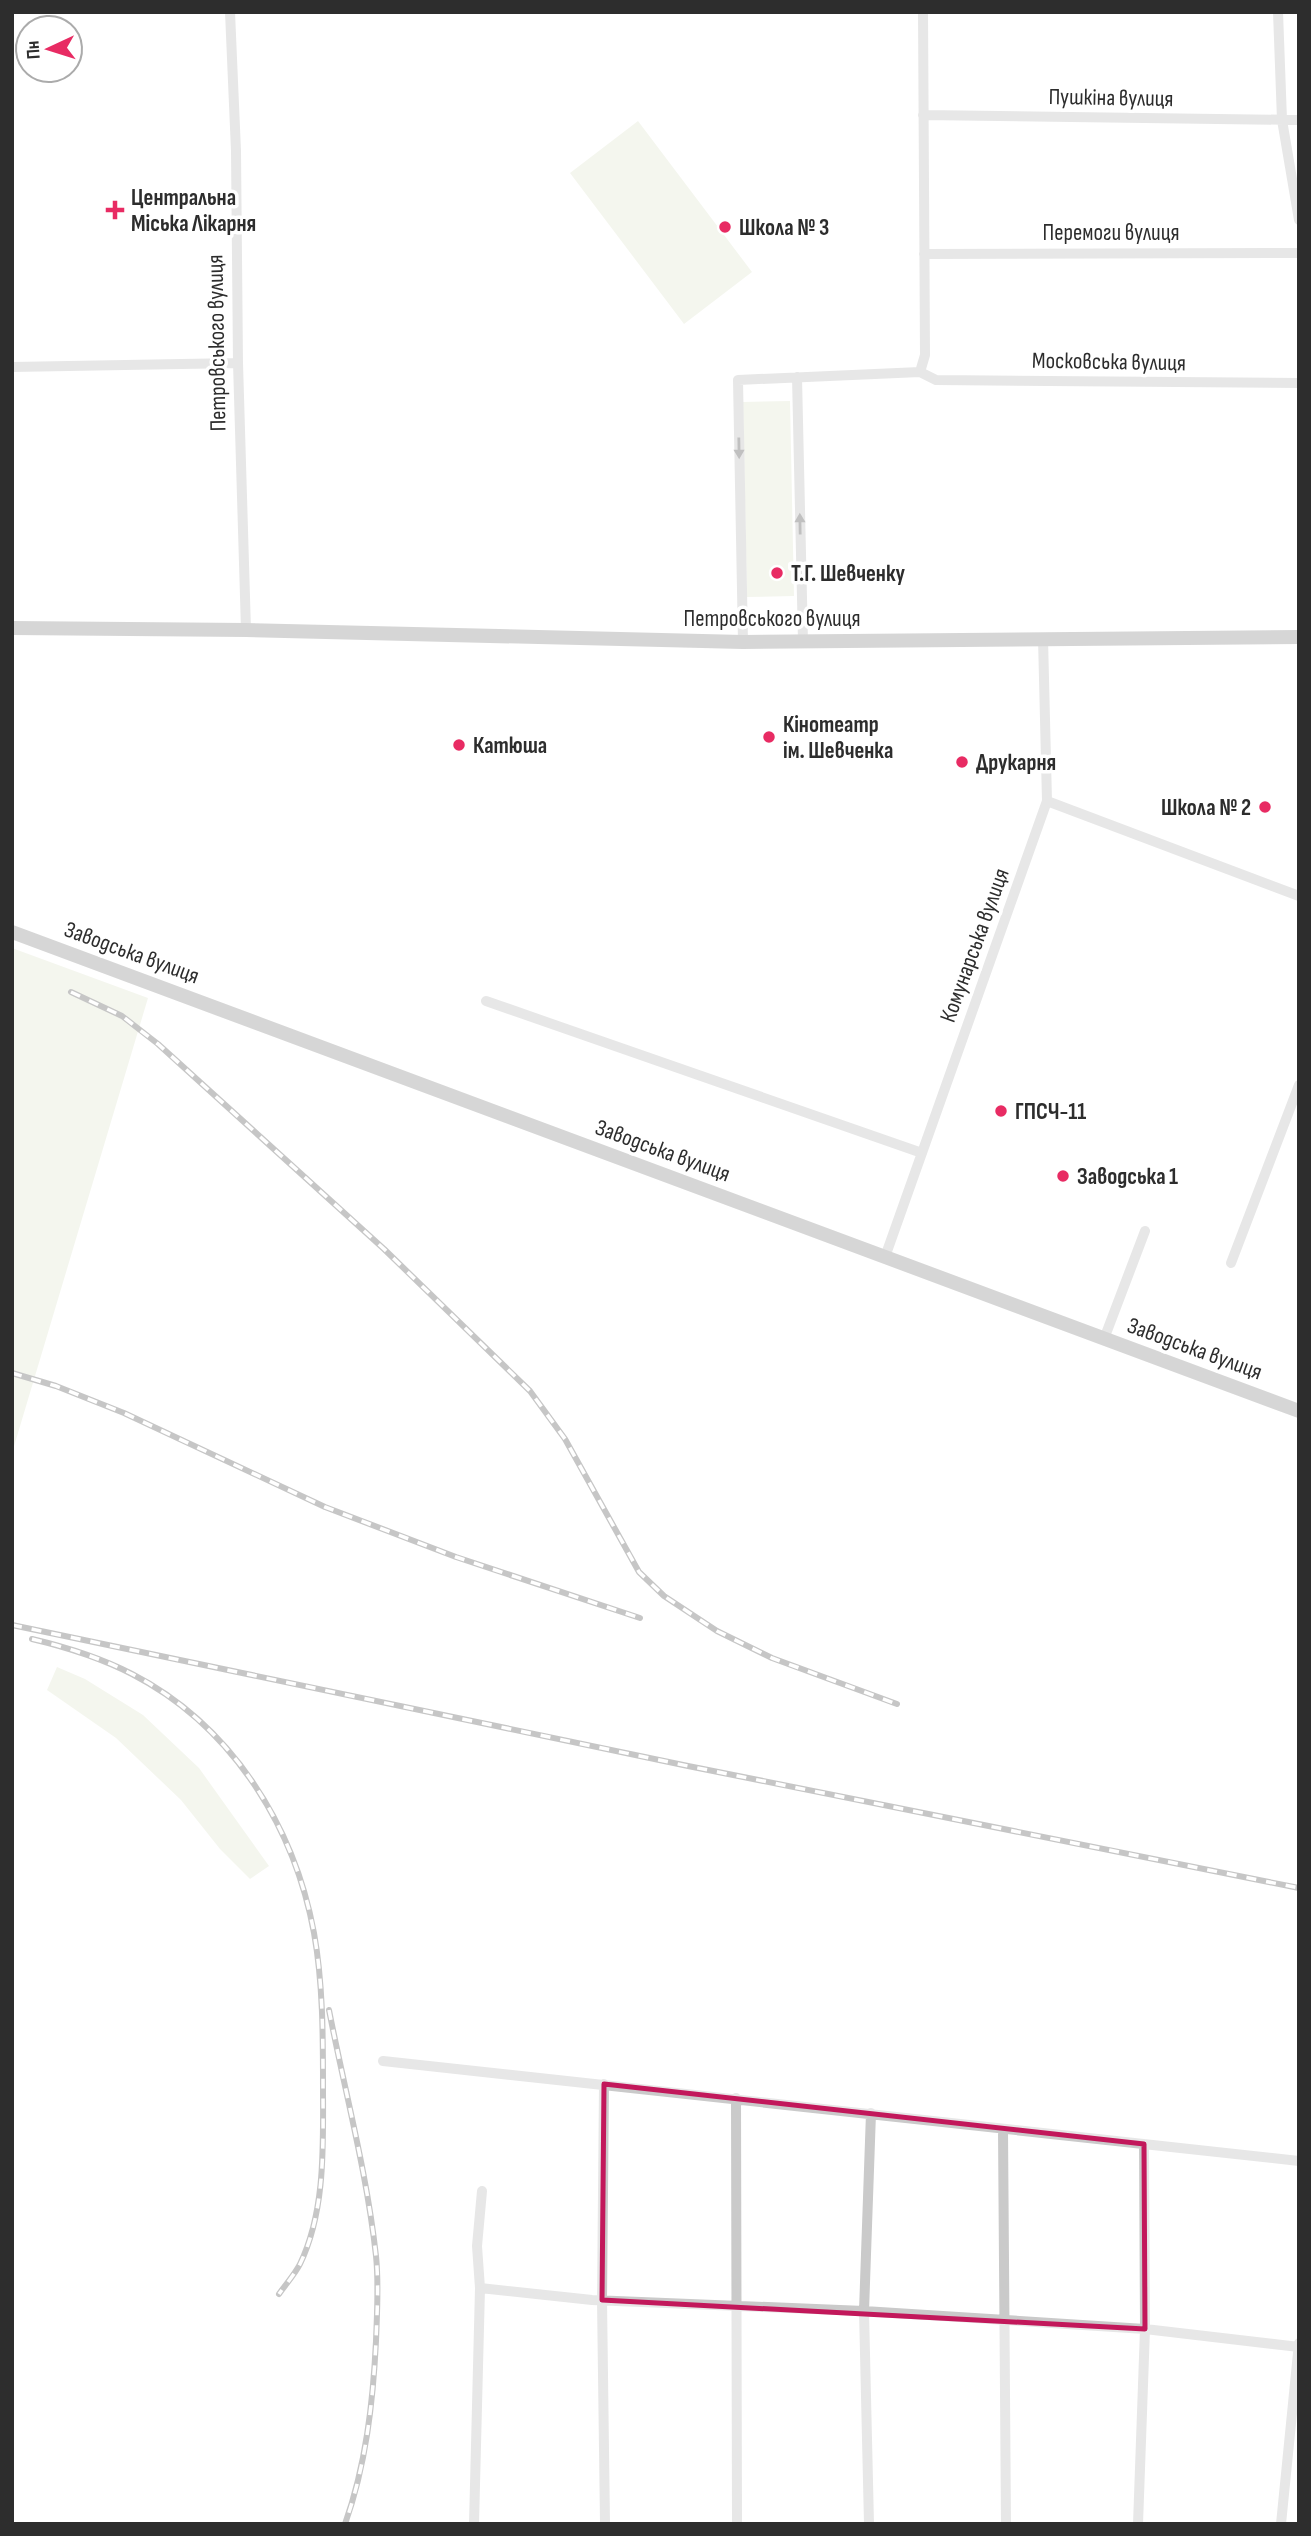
<svg xmlns="http://www.w3.org/2000/svg" width="1311" height="2536" viewBox="0 0 1311 2536" font-family="'Sofia Sans Condensed',sans-serif">
	<style>
		.green { fill: #e7ebda }
		.lines { fill: none; stroke-linecap: round; stroke-linejoin: round }
		.minor { stroke: #cacaca; stroke-width: 10 }
		.major { stroke: #a5a5a5; stroke-width: 14 }
		.rail-casing { stroke: #828282; stroke-width: 6 }
		.rail { stroke: #fff; stroke-width: 3.5; stroke-dasharray: 10; stroke-linecap: butt }
		.oneway { fill: #747474 }
		.marked { fill: none; stroke: #c2185b; stroke-width: 5; stroke-linejoin: round }
		.poi-dot { fill: #e82b63; stroke: #fff; stroke-width: 2.5 }
		.labels { text-anchor: middle; stroke-width: 7; stroke-linejoin: round; paint-order: stroke }
		.street-label { font-size: 23px; fill: #2d2d2d; stroke: #fff }
		.poi-label { font-size: 23px; font-weight: bold; fill: #2d2d2d; stroke: #fff; text-anchor: start }
	</style>
	<rect width="100%" height="100%" fill="#fff"/>
	<path class="green" d="M 638,121 L 752,272 L 684,324 L 570,173 Z
		M 790,401 L 794,596 L 747,597 L 743,402 Z
		M 12,948 L 148,998 L 12,1453 Z
		M 57,1667 L 85,1679 L 143,1715 L 199,1768 L 269,1866 L 250,1879 L 220,1849 L 181,1800 L 116,1738 L 47,1690 Z"/>
	<g class="lines">
		<path class="minor" d="M 230,12 L 236,151 L 238,363 L 246,630
			M 1278,12 L 1282,120 L 1299,220
			M 923,115 L 1299,120
			M 924,254 L 1299,253
			M 12,367 L 238,363
			M 920,372 L 936,380 L 1299,383
			M 797,377 L 803,642
			M 743,642 L 738,380 L 920,372 L 925,355 L 923,12
			M 1047,801 L 1299,896
			M 486,1001 L 922,1153
			M 885,1257 L 1047,801 L 1043,638
			M 1231,1263 L 1299,1085
			M 1104,1339 L 1145,1231
			M 383,2061 L 1299,2161
			M 604,2084 L 602,2300 L 605,2524
			M 736,2098 L 737,2524
			M 1003,2130 L 1006,2524
			M 480,2288 L 592,2300 L 864,2311 L 1145,2329 L 1299,2347
			M 474,2524 L 480,2288 L 477,2246 L 482,2191
			M 869,2524 L 864,2311 L 871,2113
			M 1138,2524 L 1145,2329 L 1144,2144
			M 1281,2524 L 1299,2343"/>
		<path class="major" d="M 12,628 L 246,630 L 743,642 L 1299,637
			M 12,932 L 1299,1411"/>
		<g class="rail-casing">
			<path id="rail" d="M 71,992 L 122,1016 L 158,1044 L 384,1249 L 530,1391 L 565,1439 L 639,1572 L 664,1596 L 717,1631 L 772,1658 L 897,1704
				M 12,1373 L 56,1386 L 124,1413 L 325,1507 L 456,1557 L 640,1618
				M 12,1625 L 688,1766 L 1299,1888
				M 32,1639 C 66,1647 101,1658 132,1674 C 231,1725 294,1825 314,1933 C 323,1983 323,2036 323,2086 C 323,2144 326,2210 300,2264 C 295,2274 286,2284 279,2294
				M 329,2010 C 345,2092 367,2173 376,2256 C 379,2284 377,2312 376,2341 C 373,2402 366,2465 345,2524"/>
		</g>
		<use href="#rail" class="rail"/>
	</g>
	<defs><path id="oneway-solid" d="M-6-.8H1V-3.2L6.5 0L1 3.2V.8H-6Z" transform="scale(1.75)"/></defs>
	<g class="oneway">
		<use href="#oneway-solid" transform="translate(739 448) rotate(89)"/>
		<use href="#oneway-solid" transform="translate(800 524) rotate(-91)"/>
	</g>
	<path d="M0 0H1311V2536H0ZM 604,2084 L 1144,2144 L 1145,2329 L 602,2300 Z" fill="#fff" fill-opacity=".55" fill-rule="evenodd"/>
	<path class="marked" d="M 604,2084 L 1144,2144 L 1145,2329 L 602,2300 Z"/>
	<g class="poi-dot">
		<path d="M111.5 199.5h7v7h7v7h-7v7h-7v-7h-7v-7h7z"/>
		<circle cx="725" cy="227" r="7"/>
		<circle cx="777" cy="573" r="7"/>
		<circle cx="769" cy="737" r="7"/>
		<circle cx="459" cy="745" r="7"/>
		<circle cx="962" cy="762" r="7"/>
		<circle cx="1265" cy="807" r="7"/>
		<circle cx="1001" cy="1111" r="7"/>
		<circle cx="1063" cy="1176" r="7"/>
	</g>
	<g class="labels">
		<g class="street-label">
			<text transform="translate(1111 97) rotate(1)" y="8">Пушкіна вулиця</text>
			<text x="1111" y="240">Перемоги вулиця</text>
			<text transform="translate(216 343) rotate(-91)" y="8">Петровського вулиця</text>
			<text transform="translate(1109 361) rotate(1)" y="8">Московська вулиця</text>
			<text x="772" y="626">Петровського вулиця</text>
			<text transform="translate(974 945) rotate(-70)" y="8">Комунарська вулиця</text>
			<text transform="translate(132 952) rotate(20)" y="8">Заводська вулиця</text>
			<text transform="translate(663 1150) rotate(20)" y="8">Заводська вулиця</text>
			<text transform="translate(1195 1348) rotate(20)" y="8">Заводська вулиця</text>
		</g>
		<g class="poi-label">
			<text x="131" y="205">Центральна<tspan x="131" dy="26">Міська Лікарня</tspan></text>
			<text x="739" y="235">Школа № 3</text>
			<text x="791" y="581">Т.Г. Шевченку</text>
			<text x="783" y="732">Кінотеатр<tspan x="783" dy="26">ім. Шевченка</tspan></text>
			<text x="473" y="753">Катюша</text>
			<text x="976" y="770">Друкарня</text>
			<text x="1251" y="815" text-anchor="end">Школа № 2</text>
			<text x="1015" y="1119">ГПСЧ-11</text>
			<text x="1077" y="1184">Заводська 1</text>
		</g>
	</g>
	<rect width="1311" height="2536" fill="none" stroke="#2d2d2d" stroke-width="28"/>
	<g transform="translate(49 49) rotate(266)"><circle r="33" fill="#ffffff" stroke="#ababab" stroke-width="2"/>
	<path d="M0-5L12 26L0 18L-12 26Z" fill="#e82b63"/>
	<text y="-10" font-size="19" font-weight="bold" text-anchor="middle" fill="#2d2d2d">Пн</text>
	</g>
</svg>
